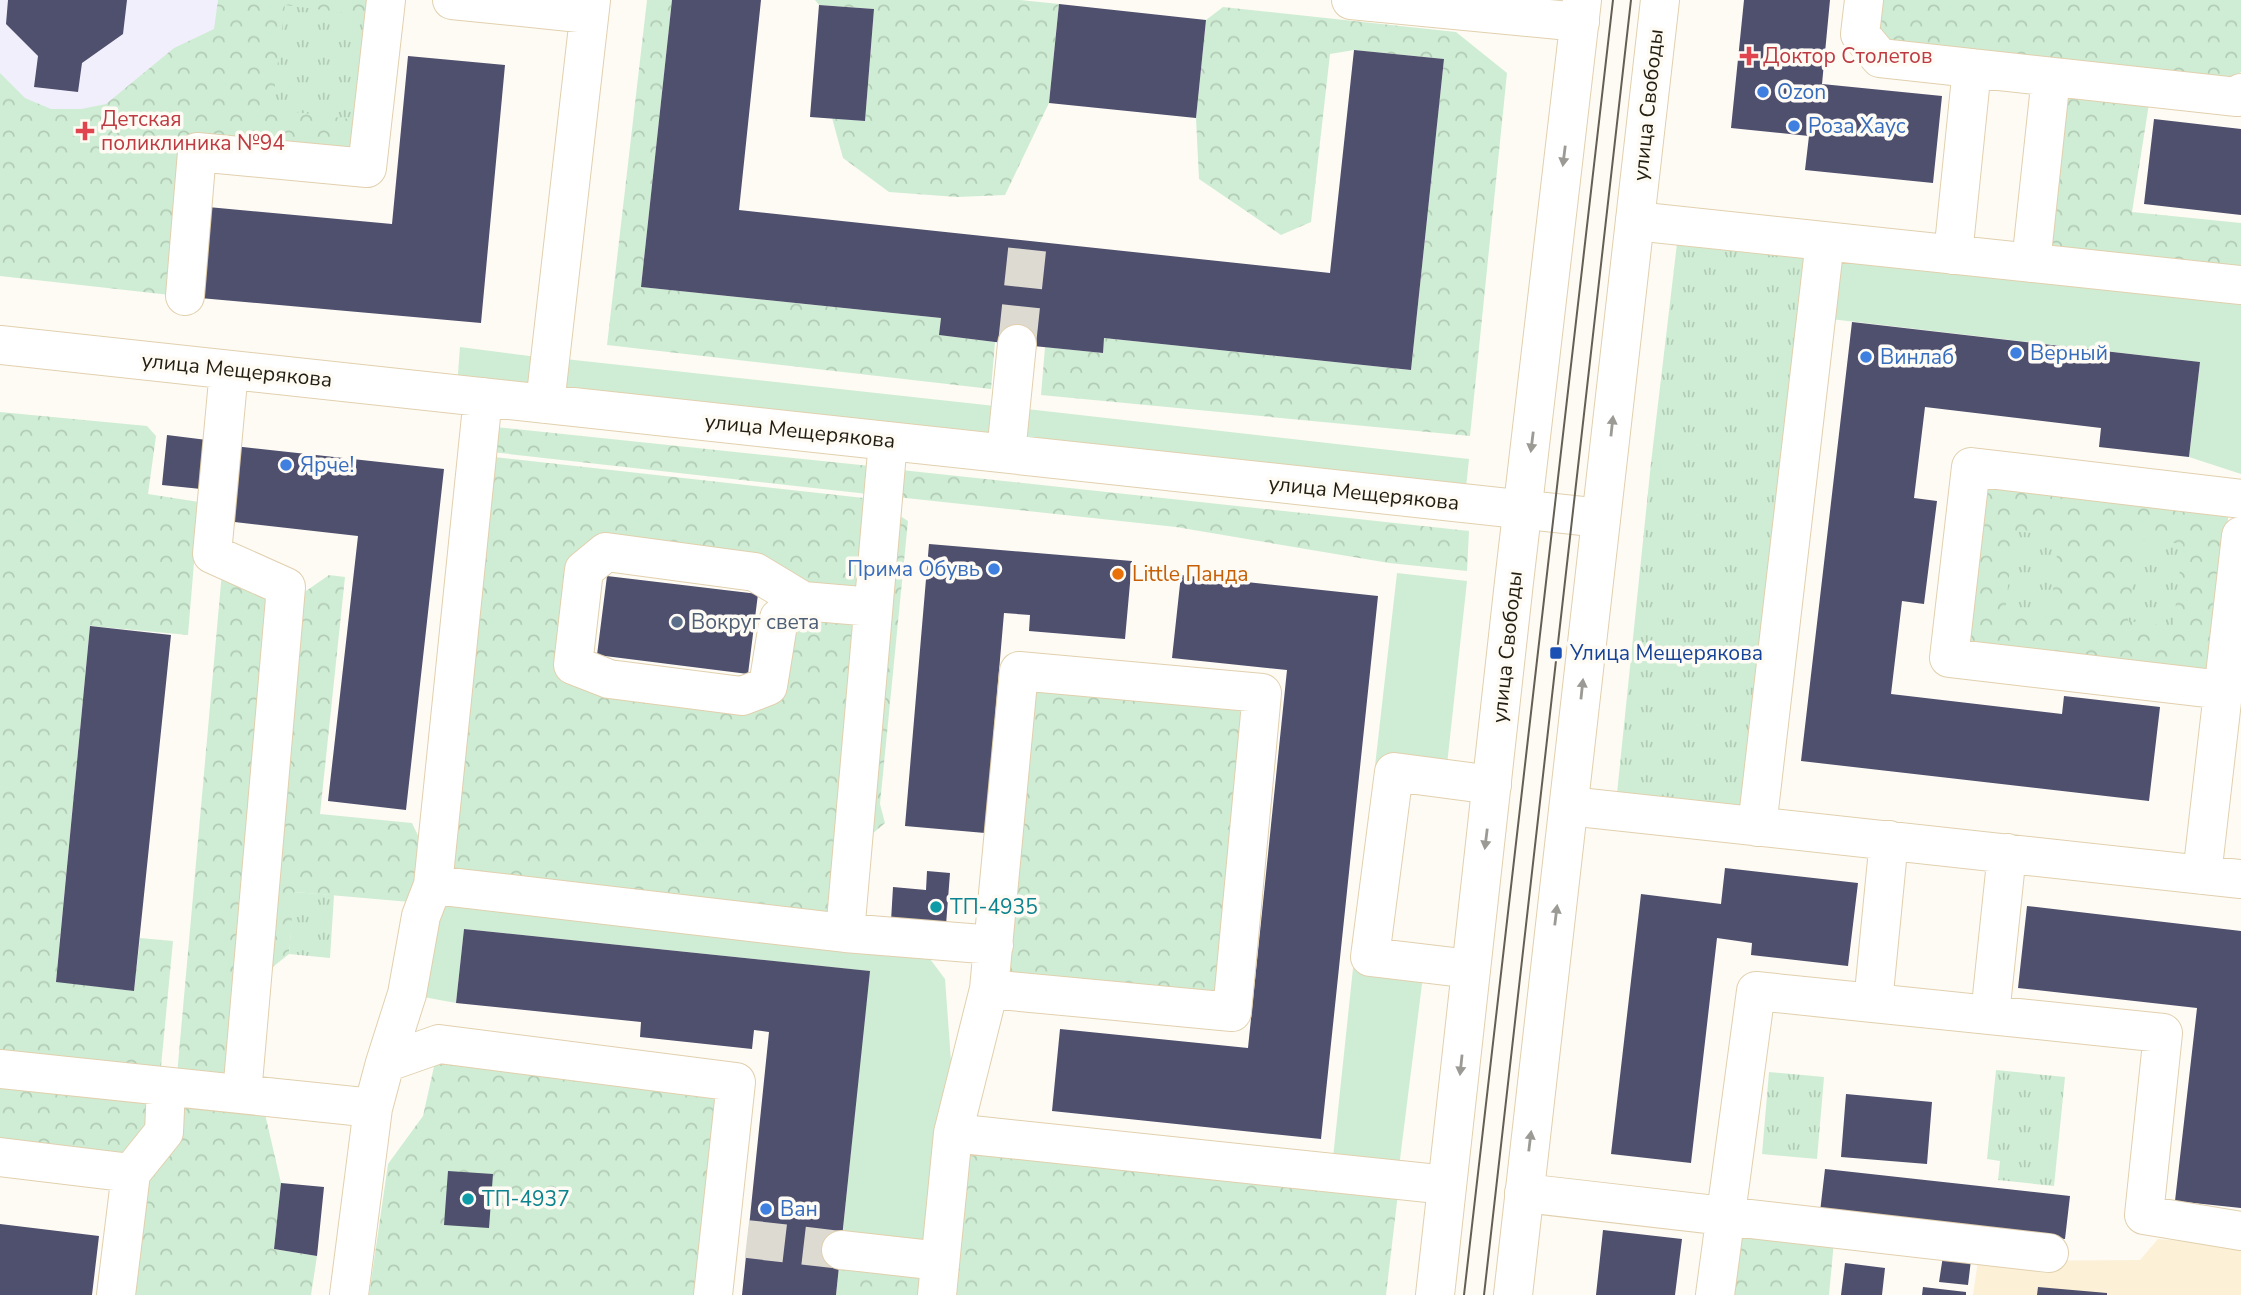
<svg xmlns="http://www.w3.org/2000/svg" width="2241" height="1295" viewBox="0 0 2241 1295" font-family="'Nunito Sans',sans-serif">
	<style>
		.built { fill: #fcf0d7 }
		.medical { fill: #f2effc }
		.grass { fill: #cfedd4 }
		.forest { fill: url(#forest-crowns) }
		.park { fill: url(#park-tufts) }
		.building { fill: #4f4f6e }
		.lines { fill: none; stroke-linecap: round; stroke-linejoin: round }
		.minor-tunnel { stroke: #dddad2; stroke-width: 38; stroke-dasharray: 38 19; stroke-linecap: butt }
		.minor-casing { stroke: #e1d0ae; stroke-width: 40 }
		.major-casing { stroke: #e1d0ae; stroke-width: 40 }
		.minor { stroke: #fff; stroke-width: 38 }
		.major { stroke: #fff; stroke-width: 38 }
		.tram { stroke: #645f54; stroke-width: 2 }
		.oneway { fill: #9c9a94 }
		.health-dot { fill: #e0444e; stroke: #fefbf4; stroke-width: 2.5 }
		.shop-dot { fill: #3f7fe0; stroke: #fefbf4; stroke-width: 2.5 }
		.food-dot { fill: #e8710a; stroke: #fefbf4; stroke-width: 2.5 }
		.service-dot { fill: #5c6f8a; stroke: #fefbf4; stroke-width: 2.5 }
		.transit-dot { fill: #1a4fb4; stroke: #fefbf4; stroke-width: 2.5 }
		.culture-dot { fill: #0f9aa8; stroke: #fefbf4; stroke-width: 2.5 }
		.labels { text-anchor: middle; stroke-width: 7; stroke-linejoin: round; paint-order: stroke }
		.health-label { font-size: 21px; fill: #be3a42; stroke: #fefbf4; text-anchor: start }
		.shop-label { font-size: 21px; fill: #366cbe; stroke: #fefbf4; text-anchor: start }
		.street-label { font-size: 21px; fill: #241e11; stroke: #fefbf4 }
		.food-label { font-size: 21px; fill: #c56008; stroke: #fefbf4; text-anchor: start }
		.service-label { font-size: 21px; fill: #4e5e75; stroke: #fefbf4; text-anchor: start }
		.transit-label { font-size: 21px; fill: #164399; stroke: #fefbf4; text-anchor: start }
		.culture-label { font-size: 21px; fill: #0d838f; stroke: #fefbf4; text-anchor: start }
	</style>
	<defs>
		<pattern id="forest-crowns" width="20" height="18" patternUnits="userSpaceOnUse" patternTransform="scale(1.75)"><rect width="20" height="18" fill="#cfedd4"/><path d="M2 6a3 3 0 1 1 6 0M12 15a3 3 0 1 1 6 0" fill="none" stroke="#b2cbb5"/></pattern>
		<pattern id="park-tufts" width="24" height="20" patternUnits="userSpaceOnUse" patternTransform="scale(1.75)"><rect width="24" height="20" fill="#cfedd4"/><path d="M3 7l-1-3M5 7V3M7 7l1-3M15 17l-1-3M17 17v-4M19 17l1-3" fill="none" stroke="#b2cbb5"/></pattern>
	</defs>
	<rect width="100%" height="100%" fill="#fefbf4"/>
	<path class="built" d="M 2158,1239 L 2241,1246 L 2241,1295 L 1973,1295 L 1978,1261 L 2140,1260 Z"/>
	<path class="medical" d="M 0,0 L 276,0 L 0,275 Z"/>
	<path class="grass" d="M 1830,249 L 2241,292 L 2241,474 L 2189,457 L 2200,362 L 1822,318 Z
		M 460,347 L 545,358 L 540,397 L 457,387 Z
		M 556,358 L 1004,407 L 1000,447 L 551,399 Z
		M 1018,408 L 1469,459 L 1465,497 L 1014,448 Z
		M 1397,573 L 1467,581 L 1446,774 L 1375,766 Z
		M 433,885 L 924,951 L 945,979 L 951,1061 L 953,1133 L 940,1261 L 841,1250 L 869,971 L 464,929 L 456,1003 L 407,994 Z
		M 1354,959 L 1424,968 L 1398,1175 L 1332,1167 Z"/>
	<path class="forest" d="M 218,0 L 379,0 L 361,154 L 206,145 L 170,295 L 0,276 L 0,73 L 25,98 L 51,109 L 81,109 L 106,104 L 174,48 L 214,29 Z
		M 647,0 L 672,0 L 641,287 L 941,318 L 940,335 L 995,342 L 991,389 L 607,345 Z
		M 815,0 L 1020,0 L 1059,4 L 1049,103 L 1005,195 L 957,197 L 889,192 L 843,158 L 832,118 L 865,121 L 874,9 L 819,5 Z
		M 1877,0 L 2241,0 L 2241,72 L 2226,84 L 1887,46 L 1874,24 Z
		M 1223,7 L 1456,32 L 1507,73 L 1470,436 L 1041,395 L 1045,347 L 1102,353 L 1104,338 L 1411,370 L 1444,59 L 1354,50 L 1330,54 L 1311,222 L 1281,235 L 1199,179 L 1196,118 L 1206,20 Z
		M 2056,87 L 2150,97 L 2132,212 L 2241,223 L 2241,274 L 2039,252 Z
		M 0,412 L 147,426 L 156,436 L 148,494 L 199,502 L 188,635 L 90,626 L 56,981 L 134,991 L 140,938 L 173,941 L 160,1077 L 0,1059 Z
		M 486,426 L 880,467 L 877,495 L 482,451 Z
		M 476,455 L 882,500 L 873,607 L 606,552 L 573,665 L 742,696 L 779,618 L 872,616 L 845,933 L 433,885 Z
		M 892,469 L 1469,531 L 1467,571 L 1389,563 L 1176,527 L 887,496 Z
		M 1977,472 L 2230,502 L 2209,683 L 1953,653 Z
		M 886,507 L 908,521 L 880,804 L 885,823 L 865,840 Z
		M 222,572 L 296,598 L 329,575 L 345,577 L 320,814 L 412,823 L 423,846 L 410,902 L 295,892 L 289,954 L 264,974 L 231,1082 L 177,1075 Z
		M 1028,679 L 1250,701 L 1224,1003 L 997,981 Z
		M 439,1044 L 736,1082 L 713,1295 L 369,1295 L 388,1164 L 423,1116 Z
		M 0,1087 L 265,1114 L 281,1183 L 274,1249 L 317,1256 L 311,1295 L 124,1295 L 136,1193 L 0,1167 Z
		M 953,1133 L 1399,1185 L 1386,1295 L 836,1295 L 841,1250 L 940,1261 Z
		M 1734,1225 L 1834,1241 L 1829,1295 L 1726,1295 Z"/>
	<path class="park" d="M 285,5 L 377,17 L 364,121 L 272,109 Z
		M 1678,235 L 1816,250 L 1750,817 L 1616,803 L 1651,463 Z
		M 2014,531 L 2059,536 L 2050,618 L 2005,613 Z
		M 2138,539 L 2183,544 L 2173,627 L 2128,621 Z
		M 294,892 L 334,895 L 330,958 L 289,954 Z
		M 1996,1070 L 2065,1077 L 2054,1186 L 1998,1180 L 2000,1161 L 1987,1159 Z
		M 1769,1072 L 1824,1077 L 1817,1159 L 1762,1154 Z"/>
	<path class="building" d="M 8,0 L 127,0 L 123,34 L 82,63 L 78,92 L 34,87 L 38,56 L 6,24 Z
		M 672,0 L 761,0 L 739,210 L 1330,273 L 1354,50 L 1444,59 L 1411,370 L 1104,338 L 1103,353 L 995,342 L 939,335 L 941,318 L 641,287 Z
		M 1744,0 L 1830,0 L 1822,84 L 1942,96 L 1933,183 L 1805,170 L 1809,136 L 1731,128 Z
		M 1059,4 L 1206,20 L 1196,118 L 1049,103 Z
		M 819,5 L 874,9 L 865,121 L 810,117 Z
		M 408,56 L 505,65 L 481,323 L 200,298 L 208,207 L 392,224 Z
		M 2154,119 L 2241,129 L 2241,215 L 2144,204 Z
		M 1852,322 L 2200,362 L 2189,457 L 2099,447 L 2101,428 L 1925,407 L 1914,498 L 1937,501 L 1924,604 L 1902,601 L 1891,694 L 2062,714 L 2064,696 L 2160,707 L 2149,801 L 1801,761 Z
		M 167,435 L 207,440 L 201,489 L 162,485 Z
		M 234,446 L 444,469 L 406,810 L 328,801 L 358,536 L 226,521 Z
		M 929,544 L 1132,561 L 1125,639 L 1029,631 L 1030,615 L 1004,613 L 985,833 L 905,826 Z
		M 1181,575 L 1378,596 L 1321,1139 L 1052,1111 L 1060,1029 L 1248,1048 L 1287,670 L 1172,658 Z
		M 607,576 L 758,594 L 748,674 L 597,655 Z
		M 90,626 L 171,635 L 134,991 L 56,982 Z
		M 1725,868 L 1858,883 L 1848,966 L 1751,955 L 1752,943 L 1717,938 L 1691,1163 L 1611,1154 L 1641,894 L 1721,904 Z
		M 927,871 L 950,873 L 946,925 L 891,921 L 893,887 L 926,890 Z
		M 2027,906 L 2241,931 L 2241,1208 L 2175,1201 L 2197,1008 L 2018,988 Z
		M 464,929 L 870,971 L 836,1295 L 742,1295 L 769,1032 L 754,1030 L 752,1049 L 640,1037 L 641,1022 L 456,1003 Z
		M 1846,1094 L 1932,1102 L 1927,1164 L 1841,1157 Z
		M 1825,1169 L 2070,1196 L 2065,1239 L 1820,1212 Z
		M 448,1171 L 493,1174 L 489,1228 L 444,1225 Z
		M 281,1183 L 324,1187 L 317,1256 L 274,1249 Z
		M 0,1224 L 99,1236 L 92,1295 L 0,1295 Z
		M 1603,1230 L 1682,1239 L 1675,1295 L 1596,1295 Z
		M 1943,1256 L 1971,1260 L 1968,1285 L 1939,1282 Z
		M 1845,1263 L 1885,1268 L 1882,1295 L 1841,1295 Z
		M 1923,1287 L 1966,1292 L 1966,1295 L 1922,1295 Z
		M 2038,1287 L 2107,1293 L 2107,1295 L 2037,1295 Z"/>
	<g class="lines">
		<path class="minor-tunnel" d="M 1017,344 L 1028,241
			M 747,1239 L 841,1250"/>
		<g class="minor-casing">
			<path id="minor" d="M 452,0 L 589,14
				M 1351,0 L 1580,22
				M 1864,0 L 1860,34 L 1880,58 L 2237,97 L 2241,93
				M 1635,221 L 2241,285
				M 1953,255 L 1972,68
				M 2031,263 L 2051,77
				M 185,296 L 197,152 L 367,168 L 386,0
				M 0,345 L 1601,518
				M 229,370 L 212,554 L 286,587 L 242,1094
				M 545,404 L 591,0
				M 1006,453 L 1017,344
				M 803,601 L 755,572 L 606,552 L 584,570 L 573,665 L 609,679 L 742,696 L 768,686 L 779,618 L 803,601 L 873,607
				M 1019,671 L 1262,693 L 1232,1012 L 989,989 Z
				M 2223,690 L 1949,658 L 1971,467 L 2241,499
				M 1569,806 L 2241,879
				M 1757,827 L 1825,241
				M 2202,875 L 2241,536
				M 433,885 L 845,933 L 994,945
				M 845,933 L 888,441
				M 1471,969 L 1370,957 L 1394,772 L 1492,785
				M 1873,1003 L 2163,1033 L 2144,1215 L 2241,1231
				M 1990,1015 L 2007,853
				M 385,1063 L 439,1044 L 736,1082 L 713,1295
				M 0,1069 L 373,1108 L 385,1063 L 407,994 L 421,916 L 433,885 L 483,397
				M 953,1133 L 1447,1185
				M 0,1157 L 131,1173
				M 1524,1193 L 2049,1253
				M 841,1250 L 940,1261
				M 116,1295 L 131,1173 L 164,1132 L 166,1087
				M 349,1295 L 373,1108
				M 937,1295 L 953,1133 L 989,989
				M 1715,1295 L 1756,991 L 1873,1003 L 1889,840"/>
		</g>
		<g class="major-casing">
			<path id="major" d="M 1435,1295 L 1514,582 L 1582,0
				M 1513,1295 L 1660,0"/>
		</g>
		<use href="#minor" class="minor"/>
		<use href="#major" class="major"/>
		<path class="tram" d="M 1464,1295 L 1613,0
			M 1484,1295 L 1631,0"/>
	</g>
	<defs><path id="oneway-solid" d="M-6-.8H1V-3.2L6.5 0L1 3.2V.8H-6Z" transform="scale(1.75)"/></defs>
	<g class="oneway">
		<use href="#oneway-solid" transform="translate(1564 156) rotate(97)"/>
		<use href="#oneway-solid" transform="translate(1612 426) rotate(-84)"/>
		<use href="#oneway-solid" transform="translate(1532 442) rotate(97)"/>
		<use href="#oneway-solid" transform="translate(1582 689) rotate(-84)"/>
		<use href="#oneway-solid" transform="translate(1486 839) rotate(97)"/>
		<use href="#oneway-solid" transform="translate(1556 915) rotate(-83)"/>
		<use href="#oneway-solid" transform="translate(1461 1065) rotate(96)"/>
		<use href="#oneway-solid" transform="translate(1530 1141) rotate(-83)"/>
	</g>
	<g class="health-dot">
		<path d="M1745.5 45.5h7v7h7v7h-7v7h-7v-7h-7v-7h7z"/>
		<path d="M81.5 120.5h7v7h7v7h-7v7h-7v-7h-7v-7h7z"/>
	</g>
	<g class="shop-dot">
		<circle cx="1763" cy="92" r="7"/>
		<circle cx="1794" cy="126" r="7"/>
		<circle cx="2016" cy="353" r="7"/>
		<circle cx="1866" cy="357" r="7"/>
		<circle cx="286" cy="465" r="7"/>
		<circle cx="994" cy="569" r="7"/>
		<circle cx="766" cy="1209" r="7"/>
	</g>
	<circle class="food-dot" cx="1118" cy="574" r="7"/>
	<circle class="service-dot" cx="677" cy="622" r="7"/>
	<rect class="transit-dot" x="1549" y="646" width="14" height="14" rx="3.5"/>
	<g class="culture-dot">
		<circle cx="936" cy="907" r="7"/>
		<circle cx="468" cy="1199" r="7"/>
	</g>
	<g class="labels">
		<g class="health-label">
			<text x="1763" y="63">Доктор Столетов</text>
			<text x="101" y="126">Детская<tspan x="101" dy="24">поликлиника №94</tspan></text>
		</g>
		<g class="shop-label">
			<text x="1777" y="99">Ozon</text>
			<text x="1808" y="133">Роза Хаус</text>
			<text x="2030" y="360">Верный</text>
			<text x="1880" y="364">Винлаб</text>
			<text x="300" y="472">Ярче!</text>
			<text x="980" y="576" text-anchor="end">Прима Обувь</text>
			<text x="780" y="1216">Ван</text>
		</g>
		<g class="street-label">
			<text transform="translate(1648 105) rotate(-84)" y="7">улица Свободы</text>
			<text transform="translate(237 370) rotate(6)" y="7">улица Мещерякова</text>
			<text transform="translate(800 431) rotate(6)" y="7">улица Мещерякова</text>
			<text transform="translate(1364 493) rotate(6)" y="7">улица Мещерякова</text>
			<text transform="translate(1507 647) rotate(-84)" y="7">улица Свободы</text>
		</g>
		<g class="food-label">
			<text x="1132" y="581">Little Панда</text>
		</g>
		<g class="service-label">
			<text x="691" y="629">Вокруг света</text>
		</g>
		<g class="transit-label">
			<text x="1570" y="660">Улица Мещерякова</text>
		</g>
		<g class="culture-label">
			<text x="950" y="914">ТП-4935</text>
			<text x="482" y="1206">ТП-4937</text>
		</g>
	</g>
</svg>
